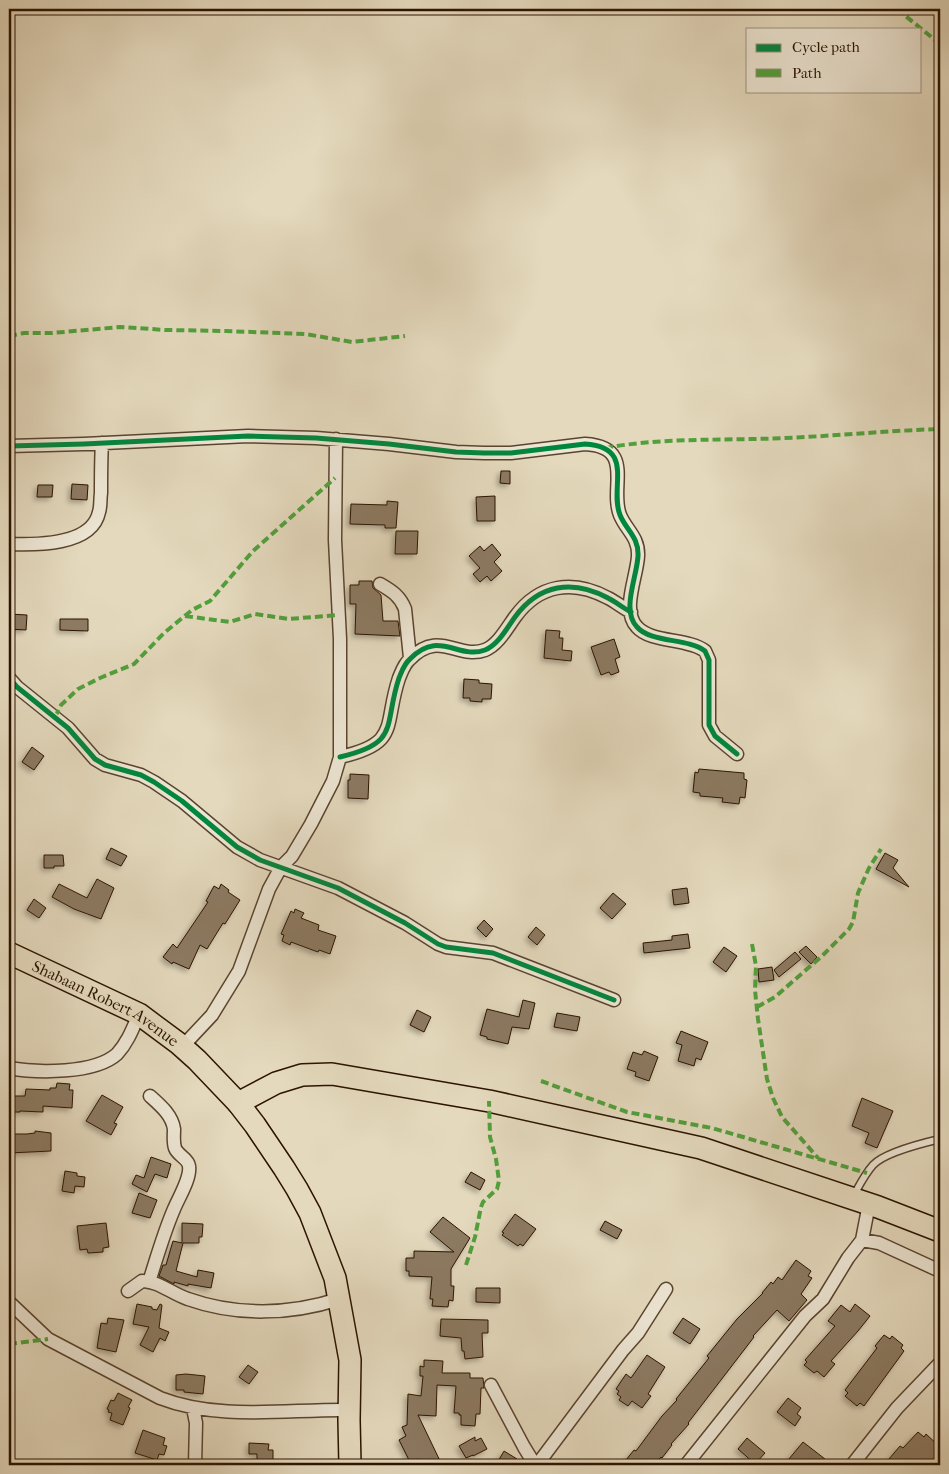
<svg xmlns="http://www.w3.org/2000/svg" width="949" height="1474" viewBox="0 0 949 1474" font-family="'IM FELL French Canon',serif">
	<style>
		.building { fill: #8c7a62; stroke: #2c1300; filter: url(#shadow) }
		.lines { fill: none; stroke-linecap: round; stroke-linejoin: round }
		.lane-casing { stroke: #5a442f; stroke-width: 9 }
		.street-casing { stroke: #5a442f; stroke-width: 15 }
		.primary-casing { stroke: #2c1300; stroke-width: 24 }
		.lane { stroke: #ede6d4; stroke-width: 6 }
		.street { stroke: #ede6d4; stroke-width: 12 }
		.primary { stroke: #e4d9bd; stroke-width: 21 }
		.quiet { stroke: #51a03c; stroke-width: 4; stroke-dasharray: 8 4; stroke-linecap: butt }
		.cycleway-casing { stroke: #ede6d4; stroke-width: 8 }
		.cycleway { stroke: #00873e; stroke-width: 5 }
		.labels { text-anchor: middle; stroke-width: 5; stroke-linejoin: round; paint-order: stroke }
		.street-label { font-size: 16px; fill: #2c1300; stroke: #ede6d4 }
	</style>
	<defs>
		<filter id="shadow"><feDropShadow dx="-3" dy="3" stdDeviation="2.5" flood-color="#0004"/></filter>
	</defs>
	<rect width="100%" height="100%" fill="#e4d9bd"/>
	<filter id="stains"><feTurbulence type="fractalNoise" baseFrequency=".004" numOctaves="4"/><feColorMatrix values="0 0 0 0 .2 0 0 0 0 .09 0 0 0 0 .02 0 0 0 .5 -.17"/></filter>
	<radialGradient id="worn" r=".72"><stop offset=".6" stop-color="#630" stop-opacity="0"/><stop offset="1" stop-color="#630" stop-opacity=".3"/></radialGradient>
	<path class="building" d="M 501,471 L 510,471 L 510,484 L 500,483 Z
		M 72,484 L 88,485 L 87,500 L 71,499 Z
		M 38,485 L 53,485 L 52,497 L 37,497 Z
		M 495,496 L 495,521 L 477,521 L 476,497 Z
		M 387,501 L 398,502 L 396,528 L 385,528 L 385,525 L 350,524 L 351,504 L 387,505 Z
		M 396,531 L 418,531 L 417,554 L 395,554 Z
		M 492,544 L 501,555 L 494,562 L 502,571 L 491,581 L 487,576 L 480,582 L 473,574 L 480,568 L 469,556 L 480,546 L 484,551 Z
		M 359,581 L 372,581 L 373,588 L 381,595 L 383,621 L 398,621 L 400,636 L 355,634 L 356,604 L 350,604 L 350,585 L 359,585 Z
		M 9,614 L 27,615 L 26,630 L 9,629 Z
		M 60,619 L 88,619 L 88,631 L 60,630 Z
		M 546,630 L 560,631 L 559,638 L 563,638 L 562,650 L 572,651 L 571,661 L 544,658 Z
		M 614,639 L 620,657 L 615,659 L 619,672 L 611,675 L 609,672 L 601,675 L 591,647 Z
		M 464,679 L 479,680 L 479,683 L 492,684 L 491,699 L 482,699 L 482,702 L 470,701 L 470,698 L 463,698 Z
		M 32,747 L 44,756 L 34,770 L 22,762 Z
		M 699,769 L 744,773 L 744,779 L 747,780 L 745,798 L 740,797 L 739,804 L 722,802 L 723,798 L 700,796 L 700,793 L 693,792 L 695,772 L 698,773 Z
		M 350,774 L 369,775 L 368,799 L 348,798 L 348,780 L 350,780 Z
		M 111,848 L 127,856 L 121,866 L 106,859 Z
		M 885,853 L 898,860 L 893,868 L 909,887 L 876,869 Z
		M 44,855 L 63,855 L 64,866 L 54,866 L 54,868 L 44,868 Z
		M 97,879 L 114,888 L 101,919 L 74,909 L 52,897 L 59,884 L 87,898 Z
		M 221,884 L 229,890 L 228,892 L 240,900 L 225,924 L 223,923 L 207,949 L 200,945 L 189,969 L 173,962 L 172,964 L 163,957 L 173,944 L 177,948 L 208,902 L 206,901 L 214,886 L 219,889 Z
		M 687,888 L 689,903 L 674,905 L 672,890 Z
		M 613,893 L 626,904 L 612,919 L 600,908 Z
		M 34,899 L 46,908 L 39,918 L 27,910 Z
		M 295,909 L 304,913 L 301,918 L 319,925 L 318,930 L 336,936 L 330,954 L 319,950 L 318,952 L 291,942 L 290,945 L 282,941 L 284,935 L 281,934 L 291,911 L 294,913 Z
		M 484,920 L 493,929 L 486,937 L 477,928 Z
		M 536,927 L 545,935 L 537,945 L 528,937 Z
		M 688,934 L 690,948 L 644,953 L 643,943 L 672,940 L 672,936 Z
		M 806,946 L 817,957 L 811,964 L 799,952 Z
		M 724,947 L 737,956 L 726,972 L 713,962 Z
		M 795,952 L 801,959 L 779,977 L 774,970 Z
		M 772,967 L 774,980 L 759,982 L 758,969 Z
		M 523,1000 L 535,1003 L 529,1029 L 512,1027 L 508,1044 L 487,1039 L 487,1037 L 480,1035 L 487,1009 L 519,1017 Z
		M 417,1010 L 431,1017 L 424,1032 L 410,1025 Z
		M 557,1013 L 580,1017 L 577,1031 L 554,1027 Z
		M 681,1031 L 708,1042 L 701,1060 L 696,1058 L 694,1066 L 678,1061 L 682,1045 L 676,1043 Z
		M 644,1051 L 658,1057 L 649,1081 L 635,1076 L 636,1072 L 627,1069 L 633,1052 L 642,1055 Z
		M 57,1083 L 70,1084 L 69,1090 L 73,1090 L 72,1108 L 43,1106 L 43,1112 L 20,1111 L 20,1112 L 9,1112 L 9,1096 L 25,1096 L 26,1089 L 50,1090 L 50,1088 L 56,1088 Z
		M 102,1095 L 123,1107 L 114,1123 L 117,1124 L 111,1135 L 86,1121 Z
		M 862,1098 L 893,1111 L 877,1148 L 865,1143 L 869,1133 L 852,1126 Z
		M 35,1131 L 51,1133 L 51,1151 L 9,1153 L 9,1134 L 27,1134 L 35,1133 Z
		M 151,1157 L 171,1164 L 167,1178 L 155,1174 L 147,1192 L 132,1184 L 136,1175 L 144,1178 Z
		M 65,1171 L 77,1173 L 77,1176 L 85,1177 L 84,1187 L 75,1186 L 74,1193 L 62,1191 Z
		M 471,1172 L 485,1180 L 480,1190 L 465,1182 Z
		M 139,1193 L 157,1200 L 150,1218 L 132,1213 Z
		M 515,1214 L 536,1229 L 523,1246 L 520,1244 L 518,1246 L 502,1235 L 504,1233 L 502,1232 Z
		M 443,1217 L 470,1238 L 451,1269 L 451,1286 L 454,1286 L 453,1301 L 449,1300 L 448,1307 L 432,1306 L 433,1299 L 430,1299 L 432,1277 L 409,1276 L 409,1271 L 406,1271 L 406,1258 L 414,1258 L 414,1251 L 454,1252 L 430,1232 Z
		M 605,1221 L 622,1230 L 617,1239 L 600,1230 Z
		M 106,1223 L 109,1247 L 103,1248 L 103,1252 L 88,1253 L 87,1249 L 80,1250 L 77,1226 Z
		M 182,1223 L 203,1224 L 202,1237 L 199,1237 L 199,1243 L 183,1243 L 176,1271 L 197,1277 L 198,1270 L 214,1273 L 211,1288 L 188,1284 L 188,1286 L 174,1282 L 174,1284 L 159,1276 L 163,1265 L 166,1265 L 173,1241 L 182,1243 Z
		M 796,1260 L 811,1271 L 808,1276 L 812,1278 L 801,1294 L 807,1300 L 789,1321 L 777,1310 L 753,1336 L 754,1337 L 688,1423 L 689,1424 L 671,1444 L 672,1445 L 662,1458 L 661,1457 L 654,1465 L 622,1465 L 634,1450 L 636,1451 L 662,1416 L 677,1400 L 676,1399 L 709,1358 L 707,1356 L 737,1319 L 763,1293 L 762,1293 L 771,1282 L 773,1284 L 778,1277 L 782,1280 Z
		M 476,1288 L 500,1288 L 500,1303 L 476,1302 Z
		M 137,1304 L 152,1307 L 152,1309 L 157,1310 L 160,1304 L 162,1305 L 159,1328 L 169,1332 L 165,1341 L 160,1338 L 153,1352 L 140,1345 L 149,1327 L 133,1324 Z
		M 855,1304 L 870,1316 L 858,1331 L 831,1361 L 835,1364 L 824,1377 L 817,1371 L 814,1373 L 804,1365 L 807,1362 L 805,1360 L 835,1326 L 828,1321 L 841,1305 L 850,1312 Z
		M 108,1318 L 124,1320 L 116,1352 L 97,1348 L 101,1323 L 107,1324 Z
		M 683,1318 L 700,1329 L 690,1344 L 673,1333 Z
		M 441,1319 L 488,1320 L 488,1333 L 482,1333 L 483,1357 L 465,1359 L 464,1351 L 462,1351 L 461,1338 L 440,1336 Z
		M 884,1335 L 890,1339 L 892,1336 L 903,1345 L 901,1348 L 904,1351 L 864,1406 L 860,1403 L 857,1406 L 845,1396 L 848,1393 L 845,1390 L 877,1348 L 875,1346 Z
		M 647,1355 L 665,1367 L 648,1394 L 651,1396 L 642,1408 L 632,1401 L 628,1406 L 619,1400 L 621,1397 L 617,1394 L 619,1391 L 616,1389 L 626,1374 L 631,1378 Z
		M 424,1360 L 443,1361 L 442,1373 L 470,1373 L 470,1378 L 483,1378 L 484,1388 L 481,1388 L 480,1414 L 476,1414 L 475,1426 L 461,1425 L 461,1415 L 459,1415 L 459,1413 L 454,1413 L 456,1386 L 437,1385 L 436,1416 L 418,1415 L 442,1465 L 421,1465 L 418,1459 L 410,1462 L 399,1440 L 406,1436 L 402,1427 L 407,1425 L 408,1394 L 421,1396 L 423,1376 L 420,1376 L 420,1366 L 424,1367 Z
		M 248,1365 L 258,1372 L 249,1384 L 239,1377 Z
		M 186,1374 L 205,1376 L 203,1394 L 184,1392 L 184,1390 L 176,1390 L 176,1375 Z
		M 118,1393 L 132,1400 L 128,1407 L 130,1408 L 123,1425 L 110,1420 L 112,1413 L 108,1412 L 109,1410 L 107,1409 L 111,1400 L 114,1401 Z
		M 788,1398 L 801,1408 L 797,1414 L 801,1417 L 795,1426 L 777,1412 Z
		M 143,1430 L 165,1438 L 163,1445 L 167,1446 L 164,1455 L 159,1454 L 157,1460 L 135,1453 Z
		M 918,1432 L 924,1437 L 926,1434 L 940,1447 L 940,1455 L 931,1465 L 897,1465 L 889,1459 L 900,1446 L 903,1448 Z
		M 475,1437 L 475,1441 L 481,1438 L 487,1449 L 473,1456 L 473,1455 L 466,1458 L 459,1446 Z
		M 747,1438 L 765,1453 L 755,1464 L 738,1449 Z
		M 803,1442 L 825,1459 L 820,1465 L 784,1465 Z
		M 249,1443 L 269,1444 L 268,1450 L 273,1450 L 273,1460 L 257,1460 L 257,1454 L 249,1454 Z
		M 504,1451 L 517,1459 L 513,1465 L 496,1465 Z"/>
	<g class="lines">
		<g class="lane-casing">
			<path id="lane" d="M 854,1195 C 860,1184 865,1174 873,1165 C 885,1152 923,1143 940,1139"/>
		</g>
		<g class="street-casing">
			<path id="street" d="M 9,446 L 84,444 L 248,436 L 316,438 L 389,444 L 456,452 L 484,453 L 511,453 L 585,444 C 636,447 609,487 620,515 C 626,530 639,537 638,556 C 637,577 621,610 637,627 C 651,643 688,638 705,651 L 709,660 L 709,725 L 715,736 L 737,754
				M 9,544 C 35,545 92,546 99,512 C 101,506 100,499 101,493 C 101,476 101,459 102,443
				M 380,584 C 392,591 400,596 405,609 L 410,658
				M 9,678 L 17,687 L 68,728 L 95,759 L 105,765 L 141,775 L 154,782 L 182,801 L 237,847 L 260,860 L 338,888 L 405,923 L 438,944 L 446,947 L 493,953 L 614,1000
				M 340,757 C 401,743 383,726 399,678 C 402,671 404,664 410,659 C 439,629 458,660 485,650 C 498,645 507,628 515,617 C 539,584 573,579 608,598 C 616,602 623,608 631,612
				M 182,1047 L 212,1015 L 239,971 L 269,889 L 281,867 L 292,856 L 311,824 L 333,781 L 340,757 L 340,639 L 335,540 L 336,439
				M 9,1068 C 37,1073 95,1074 117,1054 C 128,1042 133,1028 139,1014
				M 862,1240 L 879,1243 L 940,1271
				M 149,1282 C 157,1257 164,1232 174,1209 C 179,1197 191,1178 189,1166 C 188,1158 178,1156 175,1148 C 173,1142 174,1136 174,1129 C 172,1115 160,1105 150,1096
				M 128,1291 L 142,1281 C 159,1281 172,1294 188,1299 C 236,1316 290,1315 339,1299
				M 9,1302 L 48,1339 L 160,1398 C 219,1421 287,1409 349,1410
				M 491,1385 L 524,1447 L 535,1465
				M 193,1408 L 196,1423 L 195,1465
				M 537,1465 L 623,1350 L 638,1333 L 666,1289
				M 686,1465 L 805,1316 L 823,1299 L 848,1258 L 862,1240 L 869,1204
				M 852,1465 L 897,1408 L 940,1363"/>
		</g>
		<g class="primary-casing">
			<g id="primary">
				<path id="s1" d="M 9,953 L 139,1014 L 178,1043 L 197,1060 L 238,1103 L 255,1125 L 284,1168 L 297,1189 L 310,1213 L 335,1278 L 350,1360 L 349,1420 L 350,1465"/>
				<path d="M 238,1103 L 276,1083 L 302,1075 L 332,1074 L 489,1101 L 701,1148 L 878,1207 L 940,1231"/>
			</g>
		</g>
		<use href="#lane" class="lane"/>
		<use href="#street" class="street"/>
		<use href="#primary" class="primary"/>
		<path class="quiet" d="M 897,9 L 940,44
			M 9,336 L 24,333 L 52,333 L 120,327 L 166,330 L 226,331 L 305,334 L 352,342 L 405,336
			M 605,448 C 654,439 704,440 754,439 C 816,438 878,431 940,429
			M 185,616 L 230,622 L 255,614 L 289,619 L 338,615
			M 55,717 L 61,705 L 78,689 L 100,678 L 134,664 L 164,633 L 192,610 L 210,601 L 253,551 L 335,478
			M 752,944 L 756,966 L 755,990 L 758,1019 L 767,1079 L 773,1098 L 782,1117 L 818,1158
			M 757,1007 L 775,997 L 822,956 L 849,929 L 853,922 L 858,893 L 869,868 L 881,849
			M 541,1081 L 627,1112 L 712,1128 L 867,1173
			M 466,1265 L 475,1237 L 481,1207 L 483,1202 L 497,1189 L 499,1181 L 496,1159 L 490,1137 L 489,1101
			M 9,1344 L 48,1339"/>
		<g class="cycleway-casing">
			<path id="cycleway" d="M 9,446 L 84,444 L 248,436 L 316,438 L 389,444 L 456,452 L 484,453 L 511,453 L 585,444 C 636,447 609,487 620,515 C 626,530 639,537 638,556 C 637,577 621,610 637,627 C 651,643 688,638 705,651 L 709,660 L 709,725 L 715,736 L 737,754
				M 9,678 L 17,687 L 68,728 L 95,759 L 105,765 L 141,775 L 154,782 L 182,801 L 237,847 L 260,860 L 338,888 L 405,923 L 438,944 L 446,947 L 493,953 L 614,1000
				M 340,757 C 401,743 383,726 399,678 C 402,671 404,664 410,659 C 439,629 458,660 485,650 C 498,645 507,628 515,617 C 539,584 573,579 608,598 C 616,602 623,608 631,612"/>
		</g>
		<use href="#cycleway" class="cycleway"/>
	</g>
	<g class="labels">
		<g class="street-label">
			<text dy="6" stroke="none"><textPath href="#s1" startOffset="109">Shabaan Robert Avenue</textPath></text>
		</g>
	</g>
	<rect width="949" height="1474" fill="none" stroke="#e4d9bd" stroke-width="30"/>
	<rect x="10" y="10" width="929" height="1454" fill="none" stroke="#2c1300" stroke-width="2.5"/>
	<rect x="15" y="15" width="919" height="1444" fill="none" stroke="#2c1300"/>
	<rect x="746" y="28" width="175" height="65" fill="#ede6d4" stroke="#a0927f"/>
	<rect x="756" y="44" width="25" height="8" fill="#00873e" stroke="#a0927f"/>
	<text x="792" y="52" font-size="15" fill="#2c1300">Cycle path</text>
	<rect x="756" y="69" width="25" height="8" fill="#51a03c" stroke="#a0927f"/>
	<text x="792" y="78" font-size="15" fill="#2c1300">Path</text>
	<rect width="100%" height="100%" filter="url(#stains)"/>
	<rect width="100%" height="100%" fill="url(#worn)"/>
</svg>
